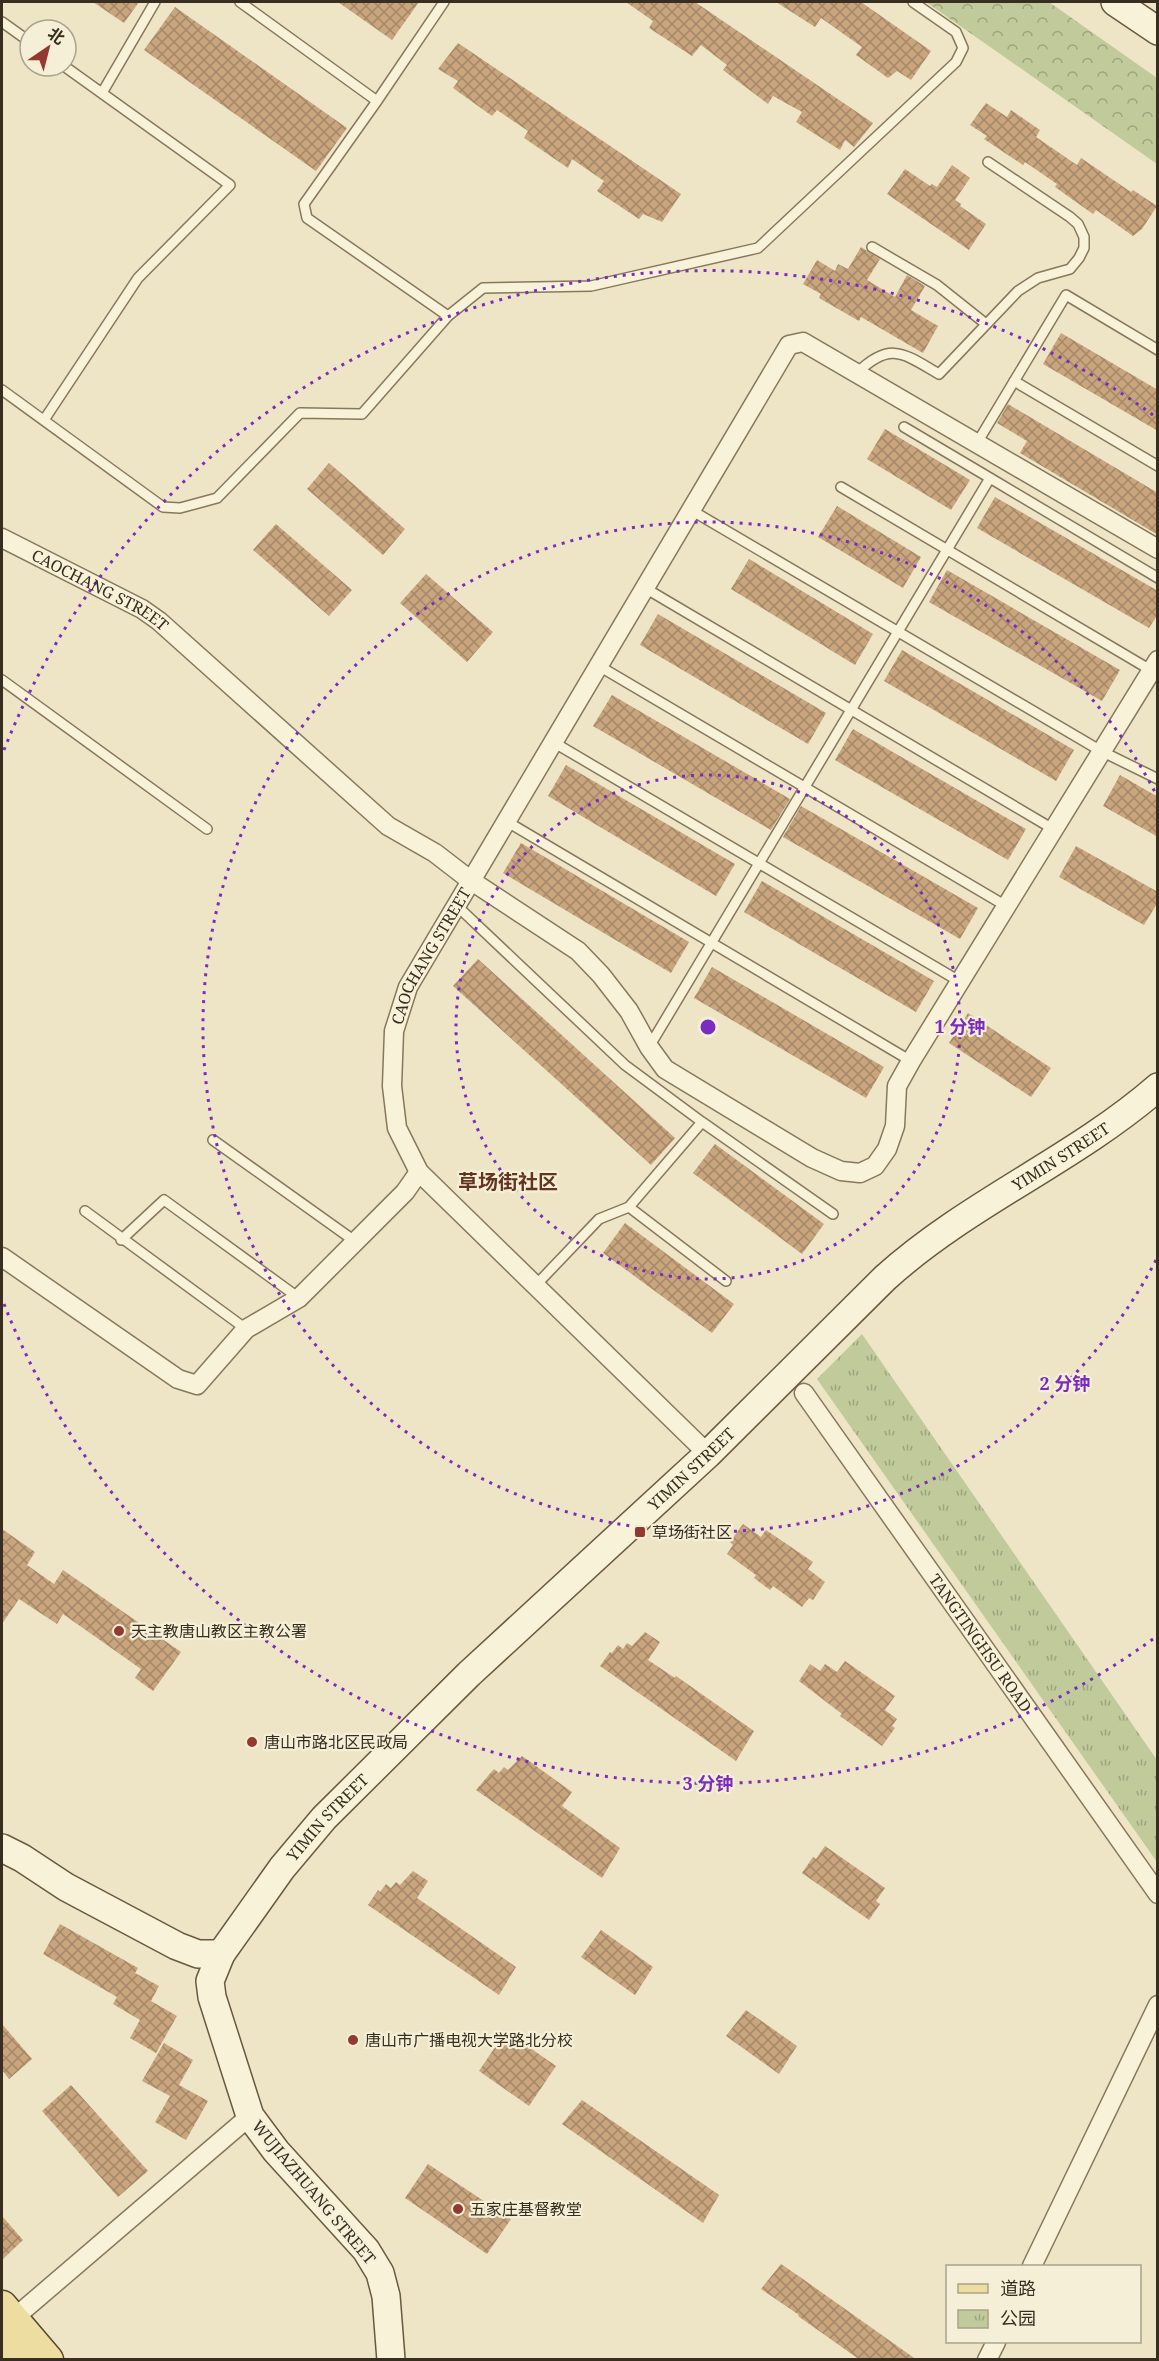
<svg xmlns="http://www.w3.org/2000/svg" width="1159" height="2361" viewBox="0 0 1159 2361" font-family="'Noto Serif','Noto Sans SC',serif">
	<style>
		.forest { fill: url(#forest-crowns) }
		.park { fill: url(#park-tufts) }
		.building { fill: url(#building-cross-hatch) }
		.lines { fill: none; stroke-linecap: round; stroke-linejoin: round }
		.lane-casing { stroke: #87785d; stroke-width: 12 }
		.street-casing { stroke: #87785d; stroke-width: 21 }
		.secondary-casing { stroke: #695940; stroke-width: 30 }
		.primary-casing { stroke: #554531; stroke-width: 33 }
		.lane { stroke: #f8f2d9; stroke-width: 9 }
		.street { stroke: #f8f2d9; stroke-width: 18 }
		.secondary { stroke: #f8f2d9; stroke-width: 27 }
		.primary { stroke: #eedda0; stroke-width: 30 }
		.ring { fill: none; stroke: #7b2cbf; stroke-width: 3; stroke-dasharray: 3 6 }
		.poi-dot { fill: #94392f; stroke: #f4efd6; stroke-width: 2 }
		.labels { text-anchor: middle; stroke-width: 4.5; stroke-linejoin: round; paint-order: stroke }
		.street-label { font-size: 16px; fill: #382e20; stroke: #f4efd6 }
		.poi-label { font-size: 16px; fill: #382e20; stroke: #f4efd6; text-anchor: start }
		.quarter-label { font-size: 20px; font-weight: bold; fill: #633521; stroke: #f4efd6 }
		.centre { fill: #7b2cbf; stroke: #f4efd6; stroke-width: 3 }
		.ring-label { font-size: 18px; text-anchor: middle; font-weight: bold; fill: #7b2cbf; stroke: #f4efd6; stroke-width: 4.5; stroke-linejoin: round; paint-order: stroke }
	</style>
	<defs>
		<pattern id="forest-crowns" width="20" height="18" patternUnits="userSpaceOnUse" patternTransform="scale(1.5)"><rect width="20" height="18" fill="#c0ca9b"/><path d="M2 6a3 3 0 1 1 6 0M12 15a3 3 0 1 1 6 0" fill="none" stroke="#9da47e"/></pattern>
		<pattern id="park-tufts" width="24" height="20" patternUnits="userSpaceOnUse" patternTransform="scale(1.5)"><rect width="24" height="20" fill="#c0ca9b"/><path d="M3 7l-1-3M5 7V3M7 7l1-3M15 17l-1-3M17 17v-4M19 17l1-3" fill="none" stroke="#9da47e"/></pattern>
		<pattern id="building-cross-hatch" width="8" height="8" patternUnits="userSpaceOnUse" patternTransform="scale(1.5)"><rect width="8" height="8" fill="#c9a57e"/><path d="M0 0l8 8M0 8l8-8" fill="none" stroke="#a48767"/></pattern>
	</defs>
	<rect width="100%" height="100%" fill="#ede5c6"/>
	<path class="forest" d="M 926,2 L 1049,2 L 1157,78 L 1157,164 Z"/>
	<path class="park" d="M 862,1334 L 1157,1760 L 1157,1862 L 817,1379 Z"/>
	<path class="building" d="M 93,2 L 139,2 L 124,23 Z
		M 338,2 L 419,2 L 392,40 Z
		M 626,2 L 695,2 L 873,123 L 854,147 L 845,140 L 840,150 L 796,122 L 802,112 L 773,96 L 768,104 L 723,70 L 727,65 L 701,45 L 692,56 L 649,28 L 653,21 Z
		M 776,2 L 861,2 L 931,51 L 911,80 L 897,71 L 888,78 L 856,55 L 862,47 L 821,18 L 815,27 Z
		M 175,7 L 347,128 L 316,171 L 144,50 Z
		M 458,43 L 681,194 L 662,222 L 643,214 L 639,219 L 597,191 L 604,181 L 572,159 L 568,168 L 524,138 L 528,131 L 497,110 L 492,116 L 453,88 L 458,81 L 438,69 Z
		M 986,103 L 1007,117 L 1011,110 L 1040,130 L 1036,137 L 1077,165 L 1081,158 L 1131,192 L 1133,190 L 1157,206 L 1142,229 L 1133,236 L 1096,210 L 1093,214 L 1055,187 L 1057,184 L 1025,162 L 1023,165 L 984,139 L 987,136 L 970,125 Z
		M 952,165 L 970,178 L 955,200 L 961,204 L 960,206 L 986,224 L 969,250 L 887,194 L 905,169 L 930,186 L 932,184 L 937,187 Z
		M 861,247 L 880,259 L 867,280 L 895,297 L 907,275 L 925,286 L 911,310 L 938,326 L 923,353 L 861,317 L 859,321 L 819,298 L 821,294 L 803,284 L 817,260 L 835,271 L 838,264 L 848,269 Z
		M 1061,333 L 1158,390 L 1158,431 L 1043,364 Z
		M 1008,404 L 1158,493 L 1158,535 L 1020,453 L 1027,441 L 997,423 Z
		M 885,429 L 970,480 L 951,510 L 867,459 Z
		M 329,463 L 405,529 L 383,555 L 307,489 Z
		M 995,497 L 1158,591 L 1158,614 L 1149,628 L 977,528 Z
		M 837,506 L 921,557 L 903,588 L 818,537 Z
		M 276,524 L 352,590 L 329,616 L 253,550 Z
		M 749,559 L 873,634 L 855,665 L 731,589 Z
		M 947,570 L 1120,670 L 1102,701 L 929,602 Z
		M 426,574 L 493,632 L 467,662 L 400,603 Z
		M 658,614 L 826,713 L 808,744 L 640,645 Z
		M 902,650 L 1074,750 L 1056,781 L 884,681 Z
		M 612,695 L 790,799 L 771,830 L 593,726 Z
		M 853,729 L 1026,829 L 1008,860 L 835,760 Z
		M 566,765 L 735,864 L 716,896 L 548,796 Z
		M 1120,775 L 1158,797 L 1158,837 L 1103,806 Z
		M 801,806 L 978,908 L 960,939 L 783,837 Z
		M 521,843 L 689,942 L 671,973 L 503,873 Z
		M 1076,846 L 1158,892 L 1158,902 L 1144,925 L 1059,877 Z
		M 762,881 L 934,981 L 916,1012 L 744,912 Z
		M 478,959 L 675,1138 L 651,1165 L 453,986 Z
		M 712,967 L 884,1067 L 866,1098 L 694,998 Z
		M 968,1013 L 1051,1068 L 1031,1097 L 949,1043 Z
		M 715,1144 L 824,1224 L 802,1254 L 693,1173 Z
		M 625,1223 L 734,1304 L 712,1333 L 603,1253 Z
		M 743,1524 L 761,1537 L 766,1530 L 813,1562 L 808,1569 L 825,1582 L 813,1600 L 809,1598 L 802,1607 L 773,1586 L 770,1590 L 754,1578 L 756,1575 L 727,1554 L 733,1545 L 730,1542 Z
		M 2,1529 L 35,1552 L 27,1565 L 54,1584 L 63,1570 L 181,1652 L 153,1691 L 135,1678 L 141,1669 L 63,1614 L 57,1624 L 19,1599 L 2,1624 Z
		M 645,1632 L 660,1642 L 648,1660 L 675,1678 L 676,1676 L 754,1731 L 736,1761 L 600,1666 L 610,1652 L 612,1653 L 618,1645 L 623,1649 L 627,1643 L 632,1646 Z
		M 845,1661 L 895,1696 L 885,1710 L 897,1719 L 892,1726 L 895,1728 L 882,1746 L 840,1716 L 842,1714 L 799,1681 L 810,1664 L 820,1671 L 825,1664 L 837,1672 Z
		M 522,1756 L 572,1792 L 562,1806 L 620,1848 L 602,1878 L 476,1790 L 494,1769 L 499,1773 L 504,1767 L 508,1770 Z
		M 825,1846 L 885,1888 L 876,1901 L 880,1904 L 869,1920 L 802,1873 L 813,1857 L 816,1859 Z
		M 413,1871 L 428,1881 L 417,1898 L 516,1967 L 499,1995 L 368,1905 L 378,1890 L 380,1892 L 386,1884 L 391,1888 L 396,1882 L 400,1885 Z
		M 60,1924 L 138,1968 L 135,1973 L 159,1986 L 151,2001 L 177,2016 L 156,2053 L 130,2038 L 140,2020 L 113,2004 L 117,1997 L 43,1954 Z
		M 601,1930 L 653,1967 L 635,1995 L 581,1957 Z
		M 746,2010 L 797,2046 L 779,2074 L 726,2036 Z
		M 2,2024 L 32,2059 L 9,2079 L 2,2070 Z
		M 506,2031 L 556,2066 L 529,2106 L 479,2071 Z
		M 164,2043 L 193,2060 L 179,2085 L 208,2101 L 186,2140 L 155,2122 L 170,2096 L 142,2081 Z
		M 71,2085 L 148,2171 L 118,2197 L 42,2111 Z
		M 582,2100 L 719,2195 L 703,2223 L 562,2124 Z
		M 428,2164 L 511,2219 L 487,2254 L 405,2198 Z
		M 2,2216 L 23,2240 L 2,2260 Z
		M 781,2264 L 800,2277 L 917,2360 L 860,2360 L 798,2316 L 799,2315 L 761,2289 Z"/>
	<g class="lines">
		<g class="lane-casing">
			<path id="lane" d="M 240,2 L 377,101
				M 2,22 L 30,42
				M 102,93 L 155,2
				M 872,247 L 937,285 L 986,324
				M 448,316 L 483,288 L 591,286 L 758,248 L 956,62 L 963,48 L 956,32 L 913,2
				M 857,373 C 890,341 903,353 939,374 L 1018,291 L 1038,278 L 1070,269 L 1079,258 L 1084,248 L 1084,237 L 1078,224 L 1070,217 L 988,162
				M 1014,381 L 1158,466
				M 2,390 L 163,507 L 180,508 L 217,498 L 300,413 L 362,414 L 448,316 L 307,218 L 304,204 L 377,101 L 444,2
				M 44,420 L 138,278 L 230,185 L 64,66
				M 904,427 L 990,478
				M 977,443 L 1066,295 L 1158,350
				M 841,487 L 1154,672
				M 691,510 L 1101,751 L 1158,779
				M 645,588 L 1053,829
				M 599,666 L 1006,906
				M 2,680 L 207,829
				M 553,742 L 959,981
				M 506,821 L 911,1061
				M 456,905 L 625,1065 L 702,1122 L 833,1214
				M 649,1047 L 990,478 L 1158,578
				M 213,1140 L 356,1242
				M 629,1207 L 726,1281
				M 85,1211 L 246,1329
				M 121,1240 L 164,1200 L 299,1298
				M 536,1285 L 599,1219 L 629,1207 L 702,1122"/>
		</g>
		<g class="street-casing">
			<g id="street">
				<path id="s1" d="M 2,538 L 142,609 L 159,621 L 388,826 L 435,853 L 470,880 L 578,951 L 601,975 L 629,1011 L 649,1047 L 665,1069 L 812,1158 L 841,1171 L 860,1173 L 875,1166 L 887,1149 L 895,1126 L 897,1086 L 911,1061 L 1158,660"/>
				<path d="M 2,1257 L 178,1379 L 197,1385 L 246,1329 L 299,1298 L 405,1192 L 419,1172"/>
				<path id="s2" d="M 804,1393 L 1158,1894"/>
				<path id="s3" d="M 708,1454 L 419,1172 L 397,1128 L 392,1086 L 394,1031 L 408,987 L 789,345 L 803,342 L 1158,549"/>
				<path d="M 1032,2266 L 1158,2005"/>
				<path d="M 13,2319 L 250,2116"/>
				<path d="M 987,2360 L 996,2342"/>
			</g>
		</g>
		<g class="secondary-casing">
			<g id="secondary">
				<path d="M 1115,2 L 1158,31"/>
				<path d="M 2,1848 L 22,1858 L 66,1887 L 177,1946 L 198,1954 L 221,1954"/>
				<path id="s4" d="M 391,2360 L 386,2296 L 380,2273 L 366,2250 L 276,2151 L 250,2116 L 212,1997 L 210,1981 L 221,1954 L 282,1868 L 324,1818 L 469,1674 L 708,1454 L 885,1278 C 968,1203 1074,1160 1158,1087"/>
			</g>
		</g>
		<g class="primary-casing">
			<path id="primary" d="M 2,2306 L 48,2360
				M 2,2343 L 15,2360"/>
		</g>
		<use href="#lane" class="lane"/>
		<use href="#street" class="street"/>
		<use href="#secondary" class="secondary"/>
		<use href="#primary" class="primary"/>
	</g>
	<g class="ring">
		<circle cx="708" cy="1027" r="252"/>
		<path d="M1156 1260A505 505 0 1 1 1156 794"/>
		<path d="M1153 1639A757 757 0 0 1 4 1304M4 750A757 757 0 0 1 1153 415"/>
	</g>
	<g class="poi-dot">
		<rect x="634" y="1526" width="12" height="12" rx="3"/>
		<circle cx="119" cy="1631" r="6"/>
		<circle cx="252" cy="1742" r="6"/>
		<circle cx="353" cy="2040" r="6"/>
		<circle cx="458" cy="2209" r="6"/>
	</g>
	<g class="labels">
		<g class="street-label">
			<text dy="6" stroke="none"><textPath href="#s1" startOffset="111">CAOCHANG STREET</textPath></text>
			<text dy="6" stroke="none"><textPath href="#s3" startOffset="634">CAOCHANG STREET</textPath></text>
			<text dy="6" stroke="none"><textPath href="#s4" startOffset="1626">YIMIN STREET</textPath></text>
			<text dy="6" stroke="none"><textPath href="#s4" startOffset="1140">YIMIN STREET</textPath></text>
			<text dy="6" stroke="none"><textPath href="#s2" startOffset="306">TANGTINGHSU ROAD</textPath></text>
			<text dy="6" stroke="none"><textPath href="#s4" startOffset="636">YIMIN STREET</textPath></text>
			<text transform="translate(314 2192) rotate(50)" y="6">WUJIAZHUANG STREET</text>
		</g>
		<g class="poi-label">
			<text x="652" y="1538">草场街社区</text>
			<text x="131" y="1637">天主教唐山教区主教公署</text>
			<text x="264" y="1748">唐山市路北区民政局</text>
			<text x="365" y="2046">唐山市广播电视大学路北分校</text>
			<text x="470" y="2215">五家庄基督教堂</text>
		</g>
		<g class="quarter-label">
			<text x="508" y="1189">草场街社区</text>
		</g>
	</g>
	<circle cx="708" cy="1027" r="9" class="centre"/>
	<g class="ring-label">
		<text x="960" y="1033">1 分钟</text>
		<text x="1065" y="1390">2 分钟</text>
		<text x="708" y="1790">3 分钟</text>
	</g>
	<rect width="1159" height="2361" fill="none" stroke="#382e20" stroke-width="6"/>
	<rect x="946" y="2265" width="195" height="78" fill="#f4efd6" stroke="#a9a28d" stroke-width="1.5"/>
	<rect x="958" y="2284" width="30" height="9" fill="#eedda0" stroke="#a9a28d" stroke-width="1.5"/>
	<text x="1000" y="2295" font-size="18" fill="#382e20">道路</text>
	<rect x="958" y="2310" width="30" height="18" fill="url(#park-tufts)" stroke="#a9a28d" stroke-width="1.5"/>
	<text x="1000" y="2325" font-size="18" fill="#382e20">公园</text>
	<g transform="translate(48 48) rotate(35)"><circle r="28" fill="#f4efd6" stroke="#a9a28d" stroke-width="1.5"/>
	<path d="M0-4.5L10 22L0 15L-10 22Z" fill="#94392f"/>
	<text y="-9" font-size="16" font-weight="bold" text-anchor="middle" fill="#382e20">北</text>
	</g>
</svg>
